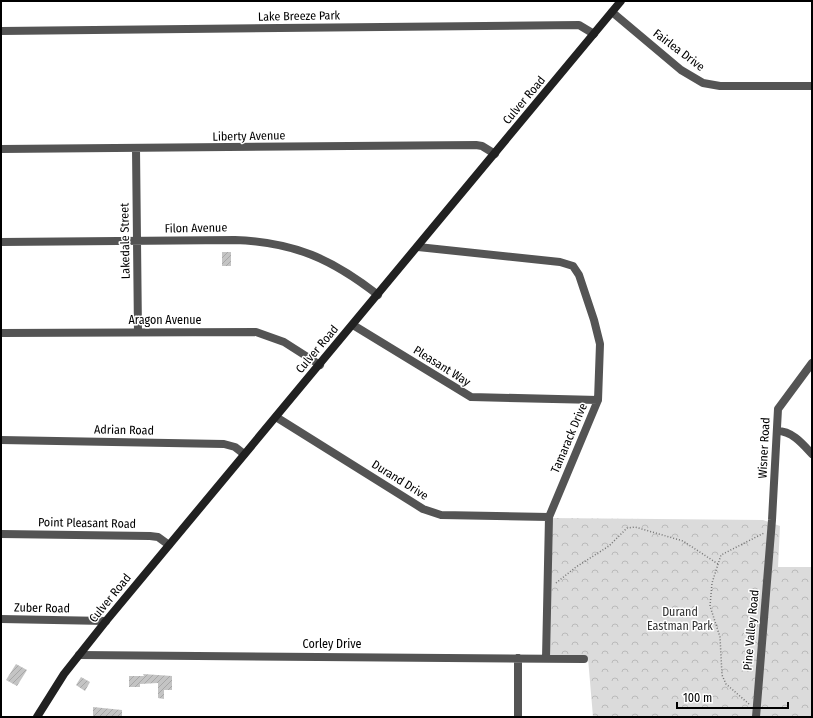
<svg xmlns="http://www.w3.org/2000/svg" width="813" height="718" viewBox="0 0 813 718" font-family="'Fira Sans Condensed',sans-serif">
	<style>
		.park { fill: url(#park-crowns) }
		.building { fill: url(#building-hatch) }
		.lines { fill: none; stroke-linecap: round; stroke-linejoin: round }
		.path { stroke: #767676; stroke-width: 1.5; stroke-dasharray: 1 2; stroke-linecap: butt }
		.street { stroke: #545454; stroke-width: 8 }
		.secondary { stroke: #212121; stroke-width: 8 }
		.labels { text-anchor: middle; stroke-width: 3; stroke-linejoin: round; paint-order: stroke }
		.street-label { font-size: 12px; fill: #000; stroke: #fff }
		.park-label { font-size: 12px; fill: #323232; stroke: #fff }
	</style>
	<defs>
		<pattern id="park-crowns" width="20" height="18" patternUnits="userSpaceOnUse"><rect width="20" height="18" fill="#dbdbdb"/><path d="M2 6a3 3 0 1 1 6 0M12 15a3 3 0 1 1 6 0" fill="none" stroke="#bababa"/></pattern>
		<pattern id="building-hatch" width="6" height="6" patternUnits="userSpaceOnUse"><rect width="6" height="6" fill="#c4c4c4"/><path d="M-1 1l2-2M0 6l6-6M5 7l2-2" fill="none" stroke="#a7a7a7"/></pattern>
	</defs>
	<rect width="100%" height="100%" fill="#fff"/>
	<path class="park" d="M 549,518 L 763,520 L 780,526 L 778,567 L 812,567 L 812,717 L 593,717 L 588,658 L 546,657 Z"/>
	<path class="building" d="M 222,252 L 231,252 L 231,266 L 222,266 Z
		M 16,664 L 27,670 L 17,686 L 6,680 Z
		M 143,674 L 172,676 L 172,690 L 164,690 L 164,699 L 158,698 L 158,683 L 140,684 L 140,687 L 129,687 L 129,676 L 144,676 Z
		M 81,677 L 90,682 L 85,691 L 76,685 Z
		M 93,707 L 122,710 L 122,717 L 93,717 Z"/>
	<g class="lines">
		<path class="path" d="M 556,583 L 576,567 L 609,546 L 627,528 L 635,527 L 683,541 L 718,564
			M 749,704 L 726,684 L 722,675 L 720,637 L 710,606 L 712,583 L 721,555 L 764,533"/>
		<path class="street" d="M 612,12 L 681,70 L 703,83 L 720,86 L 812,86
			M 1,31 L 579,25 L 594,34
			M 1,149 L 476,145 L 482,146 L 495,154
			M 136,149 L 138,332
			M 1,242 L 235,240 C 294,242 332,259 378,295
			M 418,247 L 560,262 L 573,266 L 579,275 L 594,320 L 600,344 L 598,400 L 549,517 L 546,658
			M 353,325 L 471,397 L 598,400
			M 1,333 L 256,332 L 284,342 L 320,365
			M 276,417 L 423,509 L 441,515 L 549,517
			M 777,431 C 792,431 802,443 812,454
			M 1,440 L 224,444 L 235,447 L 244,454
			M 1,534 L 150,536 L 158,537 L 169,545
			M 1,619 L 106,621
			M 79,655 L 584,659
			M 518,717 L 518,658
			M 756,717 L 772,520 L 778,409 L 812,363"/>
		<path class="secondary" d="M 37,717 L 64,674 L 106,621 L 621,1"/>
	</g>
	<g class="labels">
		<g class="street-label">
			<text transform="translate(299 16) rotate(-1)" y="4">Lake Breeze Park</text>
			<text transform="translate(679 50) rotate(37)" y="4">Fairlea Drive</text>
			<text transform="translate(524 100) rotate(-50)" y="4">Culver Road</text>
			<text transform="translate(249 136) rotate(-1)" y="4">Liberty Avenue</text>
			<text transform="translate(196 228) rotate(-1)" y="4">Filon Avenue</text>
			<text transform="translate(125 241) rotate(-91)" y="4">Lakedale Street</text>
			<text x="165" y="324">Aragon Avenue</text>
			<text transform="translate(317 349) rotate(-50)" y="4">Culver Road</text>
			<text transform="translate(442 366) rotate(32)" y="4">Pleasant Way</text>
			<text transform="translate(124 430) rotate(1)" y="4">Adrian Road</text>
			<text transform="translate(569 438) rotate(-67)" y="4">Tamarack Drive</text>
			<text transform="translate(764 448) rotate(-87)" y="4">Wisner Road</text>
			<text transform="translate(400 480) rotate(32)" y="4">Durand Drive</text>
			<text transform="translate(87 523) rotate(1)" y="4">Point Pleasant Road</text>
			<text transform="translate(110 598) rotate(-51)" y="4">Culver Road</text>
			<text transform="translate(42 608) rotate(1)" y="4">Zuber Road</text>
			<text transform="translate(751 630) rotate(-85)" y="4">Pine Valley Road</text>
			<text x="332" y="648">Corley Drive</text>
		</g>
		<g class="park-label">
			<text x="680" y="616">Durand<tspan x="680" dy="14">Eastman Park</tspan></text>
		</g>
	</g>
	<rect width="813" height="718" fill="none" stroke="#000000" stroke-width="4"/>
	<path d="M677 702v6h111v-6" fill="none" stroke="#000000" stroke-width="2"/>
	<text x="683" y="702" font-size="12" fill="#000000" stroke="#ffffff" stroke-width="3" paint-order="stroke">100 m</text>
</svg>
